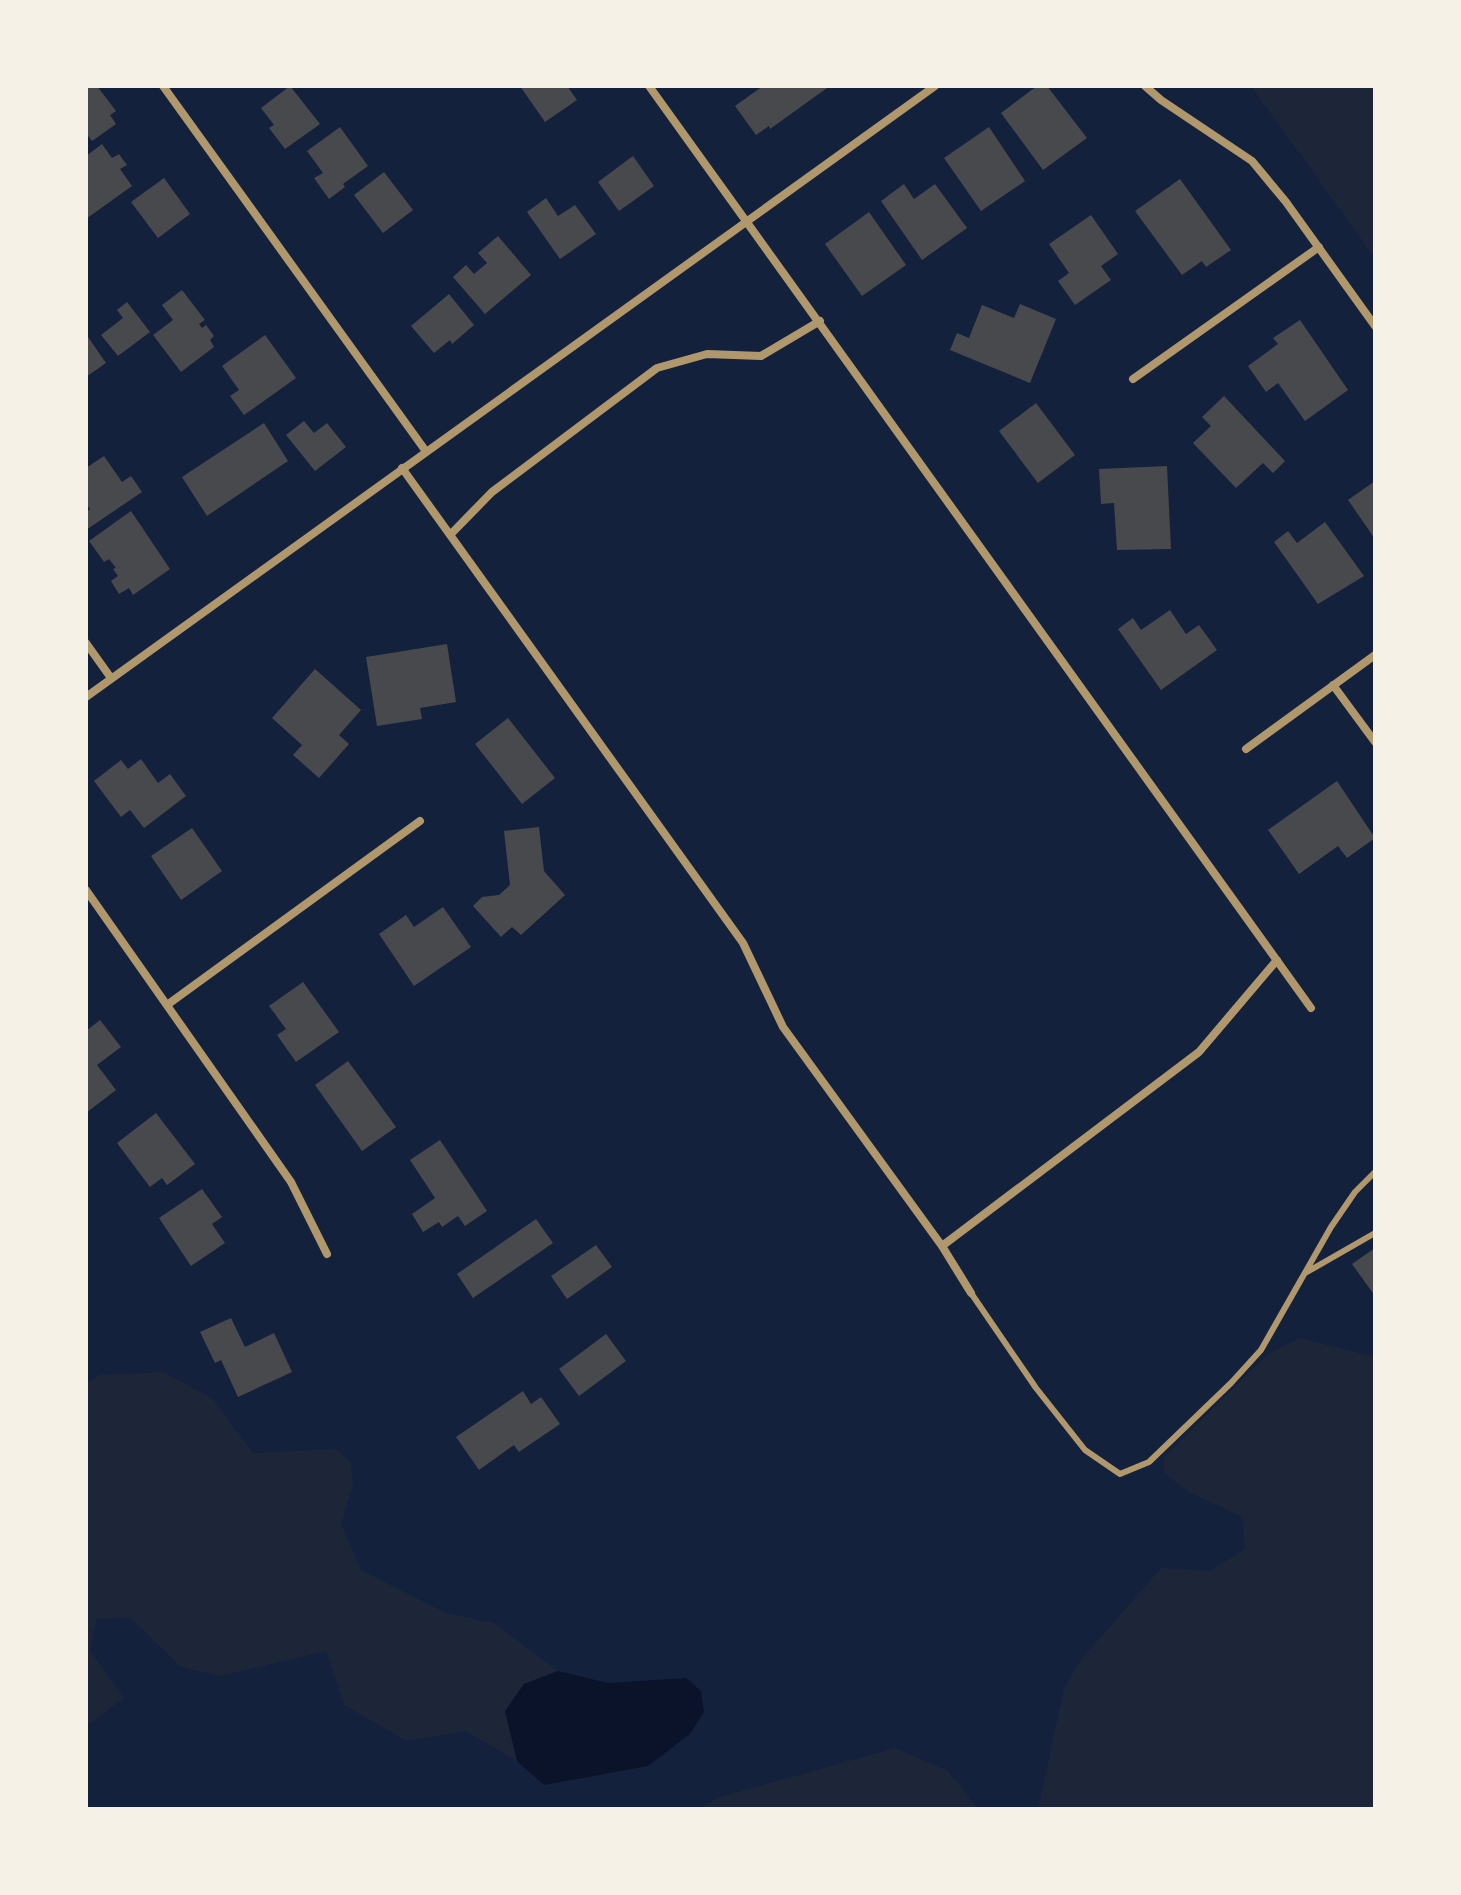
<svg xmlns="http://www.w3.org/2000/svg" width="1461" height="1895" viewBox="0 0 1461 1895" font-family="'Public Sans',sans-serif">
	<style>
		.green { fill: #1d2539 }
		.water { fill: #0b132b }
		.building { fill: #48494c }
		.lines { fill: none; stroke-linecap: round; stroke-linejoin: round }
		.service { stroke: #b1986c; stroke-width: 6 }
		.minor { stroke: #b1986c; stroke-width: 8 }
	</style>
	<rect width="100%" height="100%" fill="#14213d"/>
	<path class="green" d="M 1251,86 L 1375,86 L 1375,258 Z
		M 1299,1338 L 1375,1357 L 1375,1809 L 1038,1809 L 1064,1688 L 1080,1661 L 1161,1568 L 1210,1571 L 1245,1549 L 1242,1517 L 1189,1492 L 1164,1473 L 1164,1457 L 1268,1354 Z
		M 164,1372 L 213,1399 L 253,1453 L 336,1449 L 351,1463 L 353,1484 L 341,1524 L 361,1570 L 446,1613 L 494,1623 L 558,1671 L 524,1684 L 505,1711 L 517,1761 L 466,1731 L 407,1741 L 344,1705 L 326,1651 L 220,1676 L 181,1667 L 131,1618 L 97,1619 L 90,1651 L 124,1698 L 86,1726 L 86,1384 L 100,1375 Z
		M 895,1748 L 948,1771 L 978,1809 L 698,1809 L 717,1798 Z"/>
	<path class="water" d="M 558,1671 L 608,1683 L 686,1678 L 701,1691 L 704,1712 L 690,1734 L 648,1766 L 544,1785 L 517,1761 L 505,1711 L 524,1684 Z"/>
	<path class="building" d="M 86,86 L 97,86 L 116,111 L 110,115 L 116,124 L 92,141 L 86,133 Z
		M 290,86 L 320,124 L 285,149 L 269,128 L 274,125 L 261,108 Z
		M 520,86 L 567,86 L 577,100 L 545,122 Z
		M 763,86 L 825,86 L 827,88 L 770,129 L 769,126 L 756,135 L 735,106 Z
		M 1037,86 L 1047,86 L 1087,138 L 1043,170 L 1001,113 Z
		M 340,127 L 368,166 L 343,184 L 345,187 L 329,199 L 314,178 L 323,173 L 307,151 Z
		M 989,127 L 1025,181 L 981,211 L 944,158 Z
		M 102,144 L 112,158 L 119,154 L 127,165 L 120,169 L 132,186 L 86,219 L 86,156 Z
		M 633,156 L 654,186 L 619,211 L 598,182 Z
		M 384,172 L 413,210 L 383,233 L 354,195 Z
		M 164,178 L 190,214 L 158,238 L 131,202 Z
		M 1180,179 L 1231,250 L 1206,267 L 1202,261 L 1182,275 L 1135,211 Z
		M 904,184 L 914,199 L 935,184 L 967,228 L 922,260 L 881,201 Z
		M 546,198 L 558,216 L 575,205 L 596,234 L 560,259 L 527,212 Z
		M 869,212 L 906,265 L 862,296 L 825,244 Z
		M 1091,215 L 1118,254 L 1101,266 L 1111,280 L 1075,305 L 1058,281 L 1069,273 L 1049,244 Z
		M 498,236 L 531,275 L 485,314 L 453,277 L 466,265 L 474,274 L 487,263 L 478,253 Z
		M 182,290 L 205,320 L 199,324 L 202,328 L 206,325 L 214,336 L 210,340 L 214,347 L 181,372 L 153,335 L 173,320 L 162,305 Z
		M 449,294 L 474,325 L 452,344 L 450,340 L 434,353 L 411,326 Z
		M 127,302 L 150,332 L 118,356 L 101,335 L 123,318 L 117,310 Z
		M 1020,304 L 1056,319 L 1030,383 L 950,350 L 957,333 L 969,338 L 982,305 L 1014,318 Z
		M 1300,320 L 1348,390 L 1305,421 L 1278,383 L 1266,392 L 1248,366 L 1278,344 L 1273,338 Z
		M 265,335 L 296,378 L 244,415 L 230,396 L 239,390 L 222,366 Z
		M 88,337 L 106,363 L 86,377 L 86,338 Z
		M 1224,396 L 1285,461 L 1273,473 L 1263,463 L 1236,488 L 1193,443 L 1211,426 L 1202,417 Z
		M 1036,403 L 1075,455 L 1038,483 L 999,431 Z
		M 304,421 L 314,433 L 327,423 L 346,447 L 315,471 L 286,435 Z
		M 264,423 L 288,461 L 207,516 L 182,477 Z
		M 104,456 L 122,482 L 131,476 L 142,492 L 86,530 L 86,512 L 90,509 L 86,504 L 86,468 Z
		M 1167,466 L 1171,549 L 1117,550 L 1114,503 L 1101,504 L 1099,469 Z
		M 1375,481 L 1375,539 L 1348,500 Z
		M 131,511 L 170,569 L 133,595 L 129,588 L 119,594 L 111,581 L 118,576 L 113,569 L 116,568 L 109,559 L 104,562 L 89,541 Z
		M 1325,522 L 1364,576 L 1318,604 L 1274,542 L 1288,531 L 1297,543 Z
		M 1170,610 L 1186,634 L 1199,625 L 1217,650 L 1161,690 L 1118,629 L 1133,618 L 1141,630 Z
		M 447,644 L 456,702 L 420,708 L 422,719 L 377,726 L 366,657 Z
		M 315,669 L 361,710 L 339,735 L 349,744 L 319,778 L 293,755 L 302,745 L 272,718 Z
		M 508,718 L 555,778 L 522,804 L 475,744 Z
		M 141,759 L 158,783 L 170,774 L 186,796 L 144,828 L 130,810 L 121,817 L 94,781 L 121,760 L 128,769 Z
		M 1337,781 L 1375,838 L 1347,858 L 1338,846 L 1299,874 L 1268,830 Z
		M 539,827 L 544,871 L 565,895 L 521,935 L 512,927 L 501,937 L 473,906 L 482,897 L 499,895 L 510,885 L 504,831 Z
		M 192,828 L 222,871 L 181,900 L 151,856 Z
		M 443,907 L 471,947 L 414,986 L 379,934 L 406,915 L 414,927 Z
		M 303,982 L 339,1032 L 296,1062 L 277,1035 L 286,1029 L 269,1006 Z
		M 100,1020 L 121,1047 L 97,1065 L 116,1090 L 86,1113 L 86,1031 Z
		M 348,1061 L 396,1127 L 362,1151 L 315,1085 Z
		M 156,1113 L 195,1164 L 167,1185 L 162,1178 L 150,1187 L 117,1143 Z
		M 440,1140 L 487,1211 L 465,1226 L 458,1216 L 442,1227 L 439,1222 L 423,1232 L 412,1214 L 435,1198 L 410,1160 Z
		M 202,1189 L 222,1217 L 212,1224 L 225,1243 L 191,1266 L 159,1218 Z
		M 536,1219 L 553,1243 L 473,1298 L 457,1274 Z
		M 596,1245 L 612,1267 L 567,1299 L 551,1276 Z
		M 1375,1248 L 1375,1296 L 1352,1264 Z
		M 231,1318 L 245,1347 L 274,1333 L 292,1372 L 238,1397 L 221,1360 L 215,1363 L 200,1332 Z
		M 606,1334 L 626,1361 L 579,1396 L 559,1369 Z
		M 523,1391 L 531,1404 L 541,1397 L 560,1424 L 519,1452 L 514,1445 L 479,1470 L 456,1437 Z"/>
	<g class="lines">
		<path class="service" d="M 1307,1272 L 1375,1233
			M 971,1293 L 1036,1388 L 1085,1450 L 1120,1474 L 1149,1462 L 1231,1383 L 1261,1350 L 1331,1227 L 1355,1192 L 1375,1172"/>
		<path class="minor" d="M 163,86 L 425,450
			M 649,86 L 1311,1008
			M 1145,86 L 1161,100 L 1252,161 L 1286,202 L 1375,326
			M 1133,379 L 1319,247
			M 402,468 L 743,943 L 783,1027 L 942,1246 L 971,1293
			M 450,535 L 492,492 L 657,368 L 707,354 L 761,356 L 820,321
			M 86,643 L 111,678
			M 1333,685 L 1375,742
			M 86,697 L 935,86
			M 1246,749 L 1375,655
			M 86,890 L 291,1182 L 327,1254
			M 167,1005 L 420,821
			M 942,1246 L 1199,1052 L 1277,960"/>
	</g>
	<rect width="1461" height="1895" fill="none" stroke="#f6f1e7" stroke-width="176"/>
</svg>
